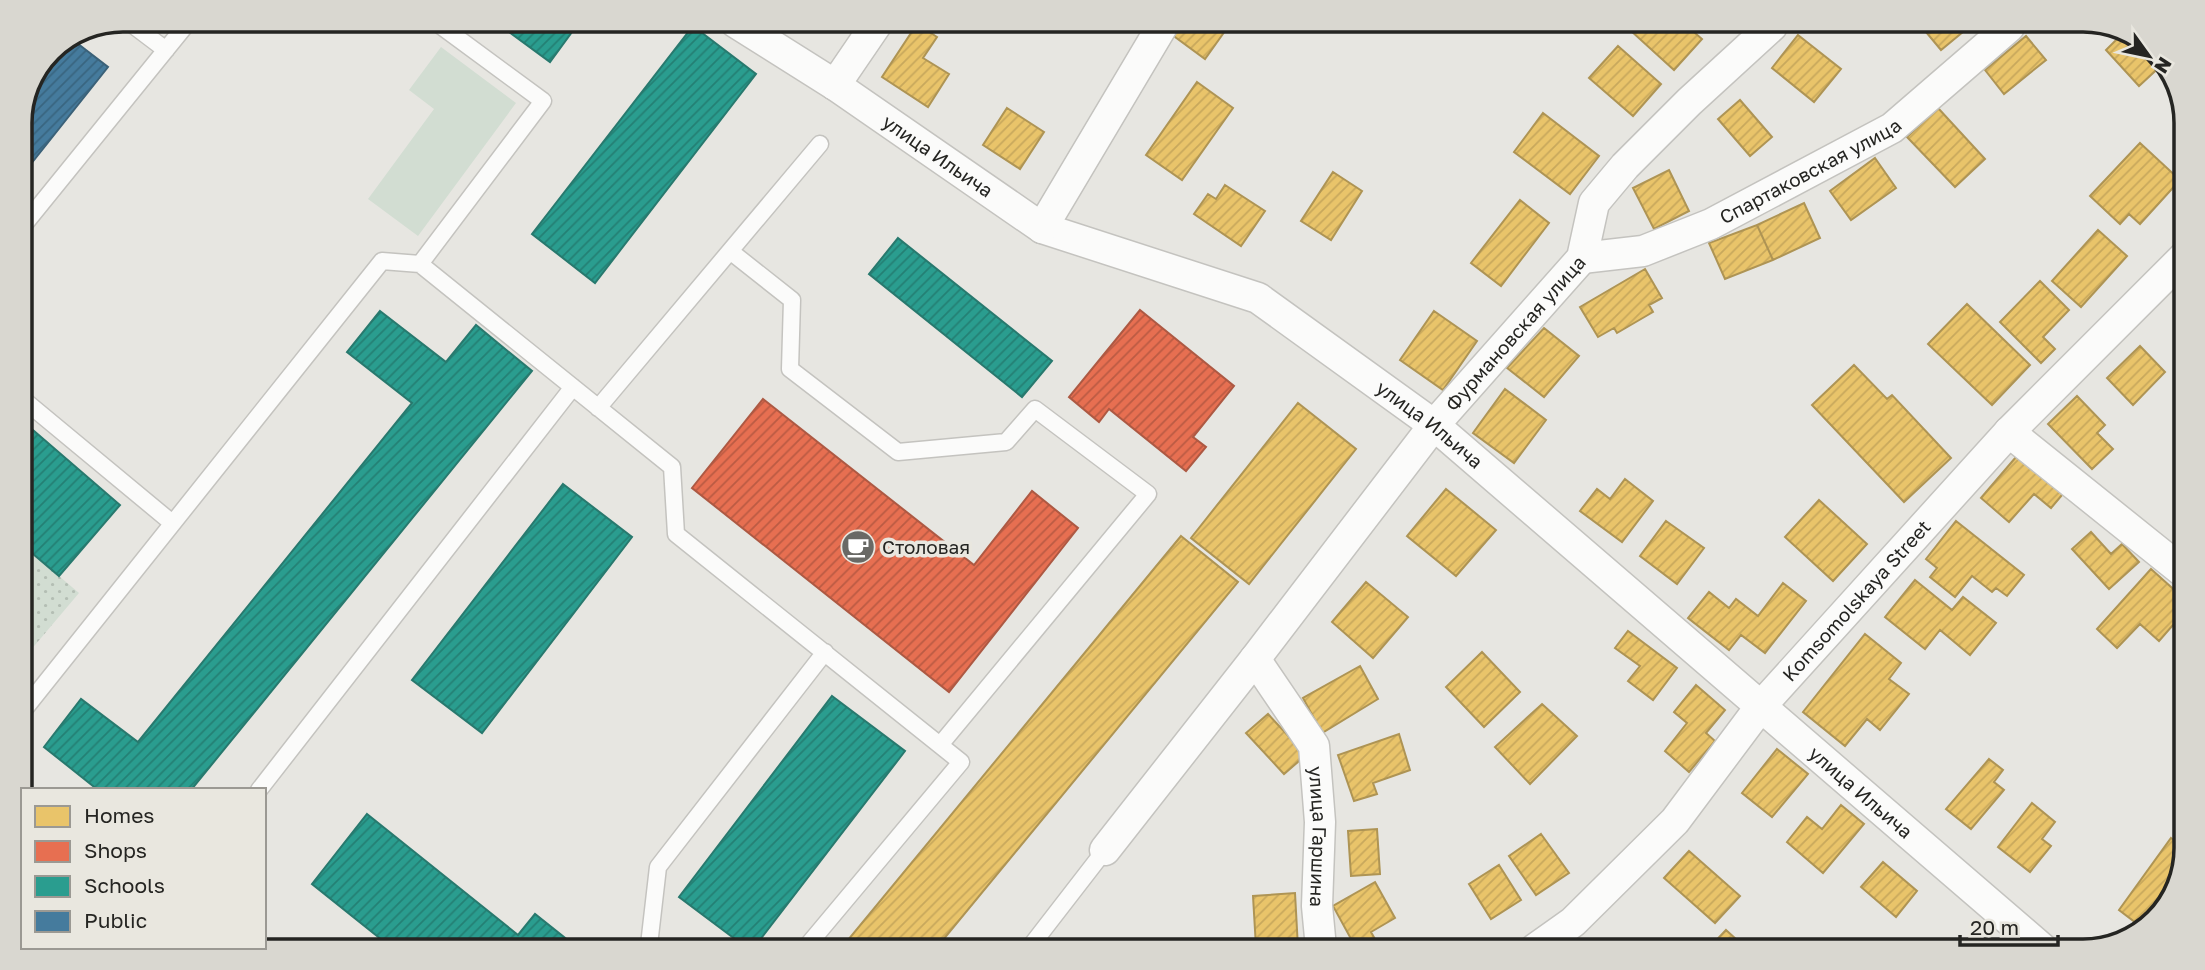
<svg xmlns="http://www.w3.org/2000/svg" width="2205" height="970" viewBox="0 0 2205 970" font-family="'Golos Text',sans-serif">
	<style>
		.grass { fill: #d2ddd2 }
		.park { fill: url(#park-dots) }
		.homes { fill: url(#homes-hatch); stroke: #ae9454; stroke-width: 2 }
		.shops { fill: url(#shops-hatch); stroke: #ad5943; stroke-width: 2 }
		.schools { fill: url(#schools-hatch); stroke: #28796e; stroke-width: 2 }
		.public { fill: url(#public-hatch); stroke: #3b6178; stroke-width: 2 }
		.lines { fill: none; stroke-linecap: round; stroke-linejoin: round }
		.service-casing { stroke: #c4c3bf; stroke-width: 19 }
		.minor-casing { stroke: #c4c3bf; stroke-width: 33 }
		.service { stroke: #fbfbfa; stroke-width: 16 }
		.minor { stroke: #fbfbfa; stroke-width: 30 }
		.labels { text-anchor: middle; stroke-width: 7; stroke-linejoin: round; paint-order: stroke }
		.street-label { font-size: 19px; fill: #252522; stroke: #e9e7df }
		.poi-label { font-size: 19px; fill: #252522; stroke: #e9e7df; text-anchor: start }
		.rim { fill: none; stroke: #252522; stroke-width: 3.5 }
	</style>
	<defs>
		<pattern id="park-dots" width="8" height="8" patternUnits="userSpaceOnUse" patternTransform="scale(1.75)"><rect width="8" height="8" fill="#d2ddd2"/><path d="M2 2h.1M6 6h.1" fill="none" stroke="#b4beb4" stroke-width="1.8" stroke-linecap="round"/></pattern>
		<pattern id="homes-hatch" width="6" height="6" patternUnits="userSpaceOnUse" patternTransform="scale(1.75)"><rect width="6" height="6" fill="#e9c46a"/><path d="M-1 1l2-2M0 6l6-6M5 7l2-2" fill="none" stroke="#c8a85c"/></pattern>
		<pattern id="shops-hatch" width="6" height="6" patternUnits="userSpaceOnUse" patternTransform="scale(1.75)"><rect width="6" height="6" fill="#e76f51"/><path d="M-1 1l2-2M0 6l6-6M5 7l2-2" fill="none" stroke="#bb5b43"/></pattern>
		<pattern id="schools-hatch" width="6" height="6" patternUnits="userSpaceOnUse" patternTransform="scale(1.75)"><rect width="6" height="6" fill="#2a9d8f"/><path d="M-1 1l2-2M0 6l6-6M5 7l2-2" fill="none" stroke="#248074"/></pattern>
		<pattern id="public-hatch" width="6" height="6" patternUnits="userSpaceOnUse" patternTransform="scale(1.75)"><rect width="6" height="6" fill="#457b9d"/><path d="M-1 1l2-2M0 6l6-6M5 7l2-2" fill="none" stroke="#396580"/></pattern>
	</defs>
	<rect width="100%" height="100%" fill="#e7e6e1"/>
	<path class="grass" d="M 441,47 L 516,103 L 418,236 L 368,199 L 434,109 L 409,90 Z"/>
	<path class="park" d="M 19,542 L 79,593 L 19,664 Z"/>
	<path class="homes" d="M 1179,23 L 1230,24 L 1205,59 L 1171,34 Z
		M 917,24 L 937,37 L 923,58 L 949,74 L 928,107 L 882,77 Z
		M 1636,25 L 1687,26 L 1702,39 L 1674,70 L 1631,31 Z
		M 1921,26 L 1969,27 L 1941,50 Z
		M 2126,30 L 2165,62 L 2139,86 L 2106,50 Z
		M 1798,35 L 1841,69 L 1814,102 L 1772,68 Z
		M 2026,36 L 2046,60 L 2004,94 L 1985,70 Z
		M 1618,46 L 1661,84 L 1633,116 L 1589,78 Z
		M 1197,82 L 1233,108 L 1182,180 L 1146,155 Z
		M 1740,100 L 1772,137 L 1750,156 L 1718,119 Z
		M 1007,108 L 1044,132 L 1020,169 L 983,145 Z
		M 1938,108 L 1985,159 L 1955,187 L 1907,137 Z
		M 1543,113 L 1599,156 L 1570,194 L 1514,152 Z
		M 2140,143 L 2180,180 L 2140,224 L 2129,214 L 2120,224 L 2090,196 Z
		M 1875,158 L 1896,188 L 1851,220 L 1830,191 Z
		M 1669,170 L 1689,211 L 1654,229 L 1633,188 Z
		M 1333,172 L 1362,191 L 1331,240 L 1301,221 Z
		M 1225,185 L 1265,211 L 1241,246 L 1194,214 L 1208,194 L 1216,199 Z
		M 1520,200 L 1549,223 L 1501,286 L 1471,263 Z
		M 1804,203 L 1820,238 L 1773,260 L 1757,225 Z
		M 1757,225 L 1773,260 L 1725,279 L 1709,243 Z
		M 2098,230 L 2127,256 L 2081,307 L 2052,281 Z
		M 1645,269 L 1662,298 L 1649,305 L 1653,312 L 1617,333 L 1614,328 L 1598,337 L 1580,307 Z
		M 2040,281 L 2069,310 L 2043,337 L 2055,349 L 2041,363 L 2000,322 Z
		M 1967,304 L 2030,365 L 1992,405 L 1928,344 Z
		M 1434,311 L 1477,341 L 1443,390 L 1400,360 Z
		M 1544,328 L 1579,356 L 1544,397 L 1507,368 Z
		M 2140,346 L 2165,372 L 2133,405 L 2107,378 Z
		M 1854,365 L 1887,399 L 1892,395 L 1951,458 L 1904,502 L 1812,405 Z
		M 1505,389 L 1546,420 L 1514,463 L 1473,433 Z
		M 2077,396 L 2105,425 L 2097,433 L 2113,449 L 2092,469 L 2048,424 Z
		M 1298,403 L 1356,449 L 1249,584 L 1191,538 Z
		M 2022,450 L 2067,489 L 2051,508 L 2034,494 L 2009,522 L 1981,498 Z
		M 1625,479 L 1653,501 L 1622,542 L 1580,511 L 1597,489 L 1610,499 Z
		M 1446,489 L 1496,530 L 1456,576 L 1407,536 Z
		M 1819,500 L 1867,544 L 1833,581 L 1785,537 Z
		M 1666,521 L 1704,548 L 1677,584 L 1640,556 Z
		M 1956,521 L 2024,575 L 2007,596 L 1996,588 L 1992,592 L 1972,576 L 1955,597 L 1930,577 L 1937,568 L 1926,559 Z
		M 2091,532 L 2111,554 L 2122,544 L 2139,562 L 2109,589 L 2072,549 Z
		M 1181,536 L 1238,582 L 938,946 L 843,946 Z
		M 2151,569 L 2181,596 L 2181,602 L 2174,610 L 2180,617 L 2159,641 L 2140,624 L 2117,648 L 2097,629 Z
		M 1915,580 L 1952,610 L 1963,597 L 1996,623 L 1970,655 L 1940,630 L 1925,649 L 1885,617 Z
		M 1366,582 L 1408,617 L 1373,658 L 1332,622 Z
		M 1783,583 L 1806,601 L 1765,653 L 1741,635 L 1729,650 L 1688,618 L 1709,592 L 1729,608 L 1736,599 L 1758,616 Z
		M 1628,631 L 1677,668 L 1653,700 L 1628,681 L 1640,666 L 1615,648 Z
		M 1865,634 L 1901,663 L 1889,679 L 1909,694 L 1880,730 L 1867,719 L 1845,746 L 1803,712 Z
		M 1482,652 L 1520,692 L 1484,727 L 1446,687 Z
		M 1360,666 L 1378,699 L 1322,733 L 1303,698 Z
		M 1696,685 L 1725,710 L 1706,733 L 1715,741 L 1689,772 L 1665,751 L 1687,723 L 1674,712 Z
		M 1542,704 L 1577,736 L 1530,784 L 1495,747 Z
		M 1268,714 L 1306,755 L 1284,774 L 1246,733 Z
		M 1399,734 L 1410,770 L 1373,783 L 1377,794 L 1354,801 L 1338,755 Z
		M 1777,749 L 1808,774 L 1772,817 L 1742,793 Z
		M 1989,759 L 2003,770 L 1994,782 L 2004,790 L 1971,829 L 1946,809 Z
		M 2032,803 L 2055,822 L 2042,839 L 2051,846 L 2030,872 L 1998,847 Z
		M 1841,805 L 1864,824 L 1823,873 L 1787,842 L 1807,817 L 1822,829 Z
		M 1377,829 L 1380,874 L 1351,876 L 1348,831 Z
		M 1541,834 L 1569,873 L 1536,895 L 1509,856 Z
		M 2171,838 L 2178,843 L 2178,888 L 2144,929 L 2119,910 Z
		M 1689,851 L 1740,896 L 1715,923 L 1664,878 Z
		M 1883,862 L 1917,891 L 1896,917 L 1861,887 Z
		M 1499,865 L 1521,900 L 1491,919 L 1469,884 Z
		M 1375,882 L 1395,918 L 1371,932 L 1380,948 L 1356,948 L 1333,906 Z
		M 1295,893 L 1298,948 L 1256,947 L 1253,896 Z
		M 1726,930 L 1747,949 L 1708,949 Z"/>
	<path class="shops" d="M 1140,310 L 1234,386 L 1193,437 L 1206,447 L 1186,471 L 1109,409 L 1099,422 L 1069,397 Z
		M 763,399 L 974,565 L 1032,491 L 1078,528 L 949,692 L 692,488 Z"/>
	<path class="schools" d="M 494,21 L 580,21 L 550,62 Z
		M 693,26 L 756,74 L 595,283 L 532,234 Z
		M 898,238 L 1052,361 L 1022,397 L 869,274 Z
		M 380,311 L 446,362 L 476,325 L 532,371 L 191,790 L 98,790 L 44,747 L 81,699 L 138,742 L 412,403 L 347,352 Z
		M 19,418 L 120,505 L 59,576 L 19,542 Z
		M 563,484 L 632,537 L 482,733 L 412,680 Z
		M 832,696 L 905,751 L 756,945 L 743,945 L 679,897 Z
		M 367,814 L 518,935 L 535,914 L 574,945 L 387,944 L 312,884 Z"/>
	<path class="public" d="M 73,40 L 108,67 L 19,179 L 19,116 L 50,49 Z"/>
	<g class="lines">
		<g class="service-casing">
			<path id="service" d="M 125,19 L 166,50
				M 19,231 L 190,20
				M 730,251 L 792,300 L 790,369 L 898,452 L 1006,442 L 1035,409 L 1148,494 L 940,745
				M 420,264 L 672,467 L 676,534 L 961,762 L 807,946
				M 19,396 L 171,522
				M 598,408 L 820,144
				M 19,716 L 382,261 L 420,264 L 543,101 L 433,20
				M 259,790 L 573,387
				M 20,813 L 23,815
				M 649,945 L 658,867 L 825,652
				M 1030,947 L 1105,850"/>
		</g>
		<g class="minor-casing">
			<g id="minor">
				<path id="s1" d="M 735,22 L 835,85 L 1042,228 L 1258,298 L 1434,425 L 2045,951"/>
				<path d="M 835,85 L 878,22"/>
				<path d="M 1042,228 L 1164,23"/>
				<path id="s2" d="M 1582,258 L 1643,251 L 1711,224 L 1892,128 L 2009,27"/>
				<path d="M 2009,432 L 2181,570"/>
				<path id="s3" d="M 1255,659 L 1314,746 L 1320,822 L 1317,906 L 1321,948"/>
				<path id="s4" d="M 1105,850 L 1255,659 L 1434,425 L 1582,258 L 1594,203 L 1625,166 L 1689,102 L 1772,26"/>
				<path id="s5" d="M 1535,949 L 1573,922 L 1675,821 L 1761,706 L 2009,432 L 2184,257"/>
			</g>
		</g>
		<use href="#service" class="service"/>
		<use href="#minor" class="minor"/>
	</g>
	<defs>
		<g id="cafe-disc" transform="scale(1.75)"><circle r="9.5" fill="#696965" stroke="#e9e7df"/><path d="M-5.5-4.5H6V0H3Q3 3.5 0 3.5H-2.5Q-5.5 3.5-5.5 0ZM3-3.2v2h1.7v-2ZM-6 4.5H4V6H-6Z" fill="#fff"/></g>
	</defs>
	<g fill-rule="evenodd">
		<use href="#cafe-disc" x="858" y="547"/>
	</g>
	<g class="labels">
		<g class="street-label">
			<text dy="7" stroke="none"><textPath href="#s1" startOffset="243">улица Ильича</textPath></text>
			<text dy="7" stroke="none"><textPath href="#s2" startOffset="247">Спартаковская улица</textPath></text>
			<text dy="7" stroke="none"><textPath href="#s4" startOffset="660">Фурмановская улица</textPath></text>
			<text dy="7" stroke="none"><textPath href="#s1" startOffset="810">улица Ильича</textPath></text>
			<text dy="7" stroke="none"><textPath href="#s5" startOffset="476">Komsomolskaya Street</textPath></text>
			<text dy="7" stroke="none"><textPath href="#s1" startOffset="1377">улица Ильича</textPath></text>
			<text dy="7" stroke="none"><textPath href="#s3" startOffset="196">улица Гаршина</textPath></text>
		</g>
		<g class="poi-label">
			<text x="882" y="554">Столовая</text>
		</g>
	</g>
	<path d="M0 0H2205V970H0ZM123 32H2083A91 91 0 0 1 2174 123V848A91 91 0 0 1 2083 939H123A91 91 0 0 1 32 848V123A91 91 0 0 1 123 32Z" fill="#d9d7d0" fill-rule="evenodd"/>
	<path class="rim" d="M123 32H2083A91 91 0 0 1 2174 123V848A91 91 0 0 1 2083 939H123A91 91 0 0 1 32 848V123A91 91 0 0 1 123 32Z"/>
	<rect x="21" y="788" width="245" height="161" fill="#e9e7df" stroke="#9b9993" stroke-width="2"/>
	<rect x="35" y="806" width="35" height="21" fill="#e9c46a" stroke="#9b9993" stroke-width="2"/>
	<text x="84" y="823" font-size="21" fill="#252522">Homes</text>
	<rect x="35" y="841" width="35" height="21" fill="#e76f51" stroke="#9b9993" stroke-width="2"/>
	<text x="84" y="858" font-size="21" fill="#252522">Shops</text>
	<rect x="35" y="876" width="35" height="21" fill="#2a9d8f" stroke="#9b9993" stroke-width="2"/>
	<text x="84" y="893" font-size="21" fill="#252522">Schools</text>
	<rect x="35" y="911" width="35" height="21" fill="#457b9d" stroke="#9b9993" stroke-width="2"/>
	<text x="84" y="928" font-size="21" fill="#252522">Public</text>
	<g transform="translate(2149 56) rotate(123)" stroke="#e9e7df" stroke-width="5" paint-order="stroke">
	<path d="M0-5L12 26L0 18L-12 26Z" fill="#252522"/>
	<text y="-10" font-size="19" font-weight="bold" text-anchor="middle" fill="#252522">N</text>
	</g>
	<path d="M1960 935v10h98v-10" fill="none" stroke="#252522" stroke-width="3.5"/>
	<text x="1970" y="935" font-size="21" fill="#252522" stroke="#e9e7df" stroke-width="5" paint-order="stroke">20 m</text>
</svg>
